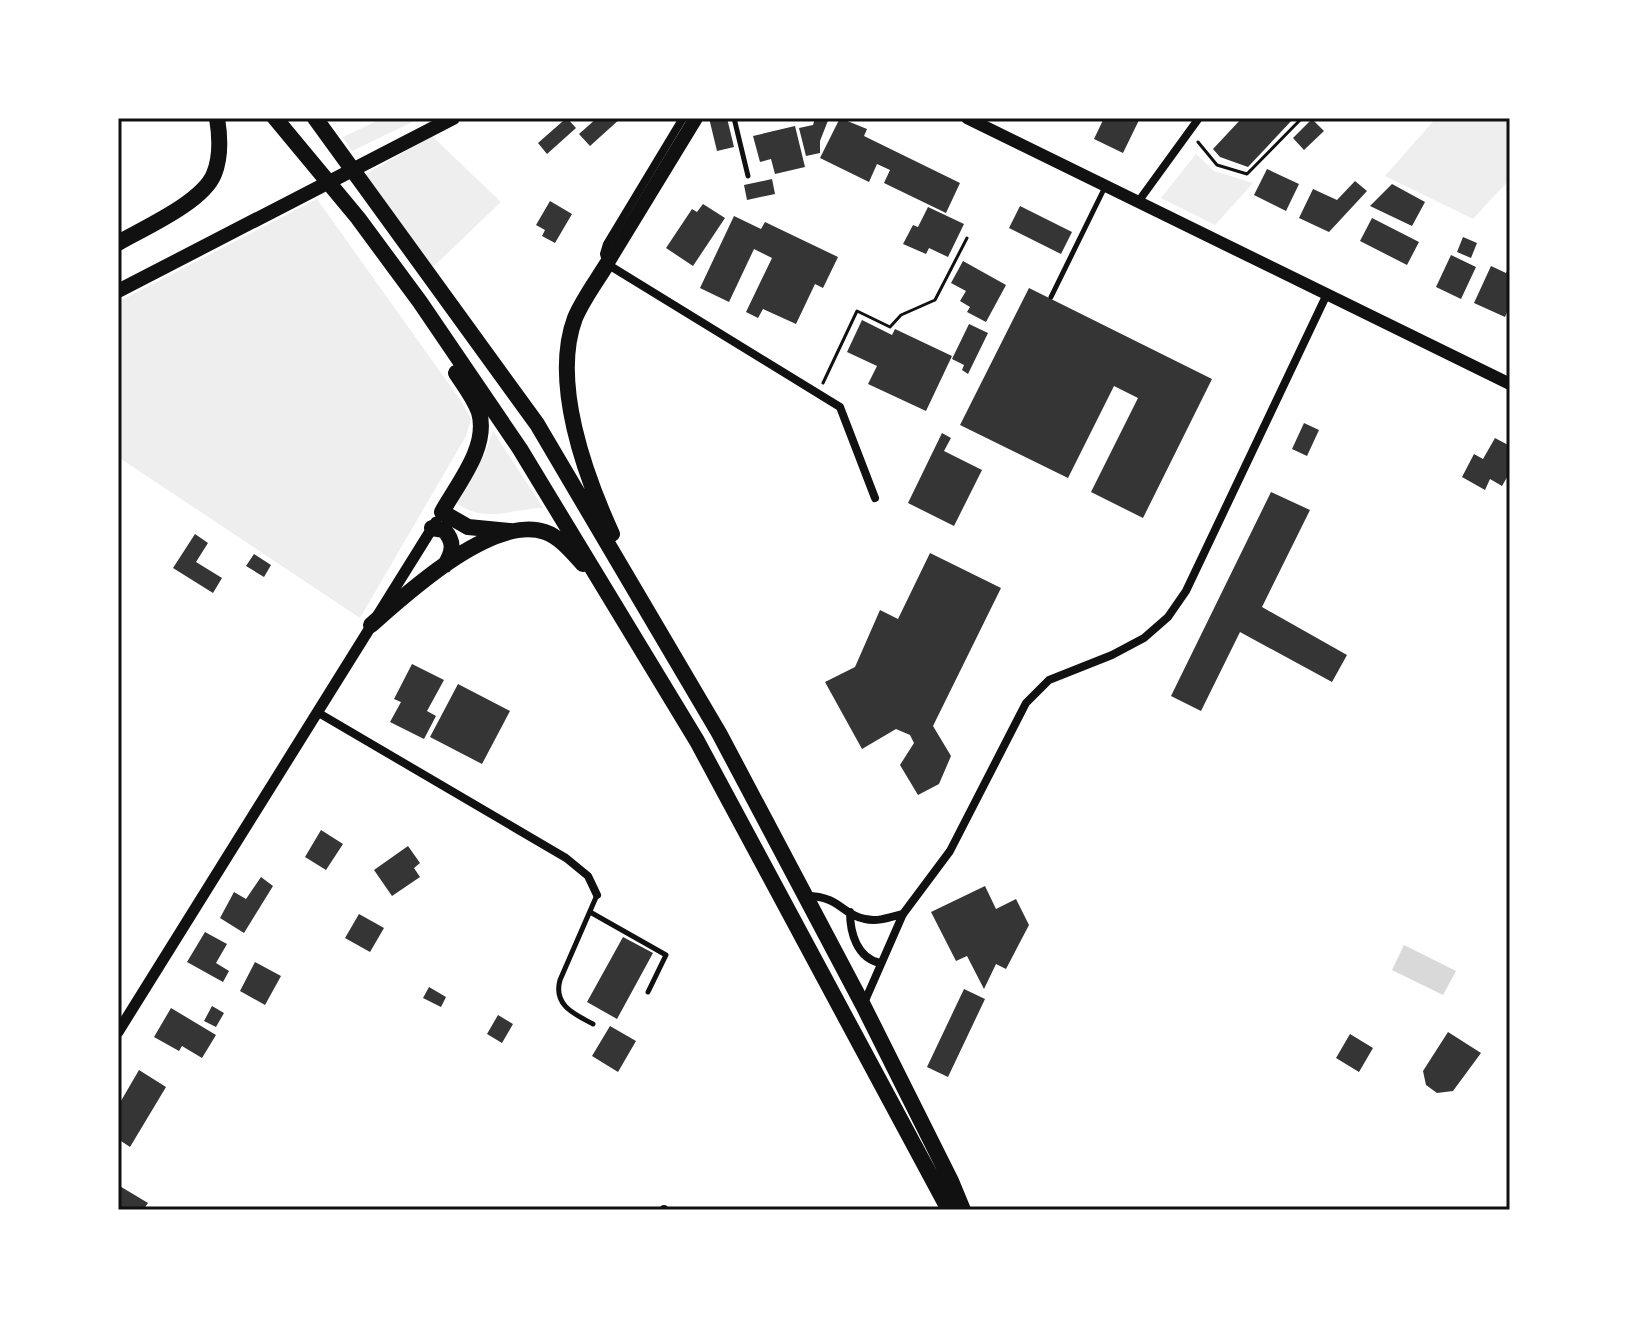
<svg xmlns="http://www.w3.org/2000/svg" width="1628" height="1328" viewBox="0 0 1628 1328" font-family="Montserrat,sans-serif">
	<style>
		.green { fill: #eee }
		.water { fill: #d9d9d9 }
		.building { fill: #353535 }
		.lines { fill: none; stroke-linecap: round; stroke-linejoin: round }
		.path { stroke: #111; stroke-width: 3 }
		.service { stroke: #111; stroke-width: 5 }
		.minor { stroke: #111; stroke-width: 8 }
		.tertiary { stroke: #111; stroke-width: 11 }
		.secondary { stroke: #111; stroke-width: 12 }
		.primary { stroke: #111; stroke-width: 14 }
		.trunk { stroke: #111; stroke-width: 16 }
		.neatline { fill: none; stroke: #111; stroke-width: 3 }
	</style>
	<rect width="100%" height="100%" fill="#fff"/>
	<path class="green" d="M 383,118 L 421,118 L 352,151 L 343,137 Z
		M 1436,118 L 1510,118 L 1510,179 L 1473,219 L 1385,176 Z
		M 432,136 L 501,202 L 433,267 L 364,175 Z
		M 1196,154 L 1214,171 L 1253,183 L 1215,225 L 1161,198 Z
		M 317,199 L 461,401 L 471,419 L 466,436 L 360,618 L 118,457 L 118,302 Z
		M 493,431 L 543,508 C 507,509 486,525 453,501 L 485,453 Z"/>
	<path class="water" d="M 1404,945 L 1456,971 L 1443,995 L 1392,970 Z"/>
	<path class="building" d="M 561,118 L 567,118 L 576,128 L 547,154 L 538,143 L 563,121 Z
		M 597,118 L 621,118 L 590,146 L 579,134 Z
		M 709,118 L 727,118 L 734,147 L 717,151 Z
		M 815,118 L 829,118 L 820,141 L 820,153 L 806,156 L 799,128 L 813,125 Z
		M 840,118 L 867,129 L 864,136 L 960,183 L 946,213 L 884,183 L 890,170 L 877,164 L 869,182 L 820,158 Z
		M 1104,118 L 1140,118 L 1123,153 L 1094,139 Z
		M 1242,118 L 1294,118 L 1248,167 L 1220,157 L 1213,149 Z
		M 1312,119 L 1324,131 L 1304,150 L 1293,138 Z
		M 795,126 L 805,167 L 775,174 L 771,159 L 760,162 L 753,136 Z
		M 1267,169 L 1299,184 L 1286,211 L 1254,195 Z
		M 772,179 L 775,194 L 747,200 L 744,185 Z
		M 1355,181 L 1367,191 L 1329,232 L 1299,218 L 1313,189 L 1337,200 Z
		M 1392,184 L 1425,202 L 1412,226 L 1370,206 Z
		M 550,201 L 572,214 L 555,243 L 542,236 L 545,230 L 536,225 Z
		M 703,204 L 725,218 L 693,266 L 666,248 L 692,209 L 697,212 Z
		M 1020,206 L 1072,232 L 1061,254 L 1009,228 Z
		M 928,207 L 964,224 L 948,257 L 929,248 L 926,254 L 903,244 L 913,225 L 918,227 Z
		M 734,216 L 761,229 L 765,222 L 838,257 L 823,288 L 815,284 L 796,324 L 763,309 L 758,318 L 746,312 L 772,258 L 754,249 L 729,302 L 700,288 Z
		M 1372,218 L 1419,242 L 1407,265 L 1360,241 Z
		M 1463,237 L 1477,243 L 1471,258 L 1457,252 Z
		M 1451,255 L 1476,267 L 1461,299 L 1436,287 Z
		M 963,261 L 1006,285 L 986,322 L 967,312 L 970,307 L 960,301 L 966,291 L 951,283 Z
		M 1510,265 L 1510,305 L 1505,317 L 1474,303 L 1491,266 L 1506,273 Z
		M 1029,288 L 1212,379 L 1143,518 L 1091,492 L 1138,398 L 1114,386 L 1068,478 L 960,425 Z
		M 862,320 L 892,335 L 895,329 L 952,356 L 926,411 L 868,384 L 877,366 L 847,352 Z
		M 969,324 L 988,333 L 968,374 L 962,370 L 964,365 L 952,359 Z
		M 1304,423 L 1319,430 L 1307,456 L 1292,449 Z
		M 942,433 L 951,438 L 944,451 L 982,470 L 954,526 L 908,503 Z
		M 1495,438 L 1510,446 L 1510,472 L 1502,486 L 1490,479 L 1485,490 L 1462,477 L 1474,454 L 1483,459 Z
		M 1271,492 L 1310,510 L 1262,607 L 1347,655 L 1332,682 L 1240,632 L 1201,711 L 1171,696 Z
		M 195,534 L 208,543 L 196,562 L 222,578 L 213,593 L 173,568 Z
		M 930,553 L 1001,588 L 933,726 L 951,756 L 939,784 L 918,795 L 900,765 L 914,743 L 910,735 L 896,729 L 862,749 L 825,682 L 855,667 L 880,610 L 898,619 Z
		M 254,554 L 271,565 L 264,577 L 246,566 Z
		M 412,664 L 444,680 L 427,711 L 436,716 L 424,739 L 390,722 L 401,702 L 394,699 Z
		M 458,684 L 510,711 L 482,764 L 430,737 Z
		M 321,830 L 343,844 L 326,870 L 305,857 Z
		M 408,846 L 420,863 L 414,868 L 420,877 L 392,896 L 374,870 Z
		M 261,877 L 273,886 L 244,933 L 220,918 L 234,892 L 246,899 Z
		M 985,886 L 996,909 L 1016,899 L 1029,925 L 1006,969 L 996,964 L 984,989 L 967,956 L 956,961 L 931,912 Z
		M 359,914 L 384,928 L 370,952 L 345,938 Z
		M 205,932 L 227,944 L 216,963 L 229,971 L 223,982 L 187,962 Z
		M 623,937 L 653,953 L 617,1019 L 587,1002 Z
		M 255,962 L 281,976 L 265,1005 L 240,991 Z
		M 429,987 L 446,997 L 441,1007 L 423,998 Z
		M 964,989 L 985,999 L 948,1077 L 927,1067 Z
		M 212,1006 L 224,1013 L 216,1027 L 204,1021 Z
		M 171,1008 L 216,1035 L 202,1058 L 182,1046 L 179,1051 L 154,1037 Z
		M 498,1015 L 513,1024 L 502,1043 L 487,1034 Z
		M 610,1026 L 636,1041 L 618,1072 L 592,1056 Z
		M 1448,1032 L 1481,1053 L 1453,1091 L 1437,1093 L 1426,1085 L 1423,1071 Z
		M 1350,1034 L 1373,1048 L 1359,1072 L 1336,1058 Z
		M 139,1070 L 166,1087 L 130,1147 L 118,1139 L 118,1106 Z
		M 118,1185 L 148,1203 L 143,1210 L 118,1210 Z"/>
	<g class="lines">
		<path class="path" d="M 1198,142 L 1217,165 L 1247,174 L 1302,118
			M 823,383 L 857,311 L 890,327 L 901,315 L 935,300 L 967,238"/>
		<path class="service" d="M 734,118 L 748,176
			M 1051,297 L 1105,187
			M 590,912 L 666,955 L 648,992
			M 593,1024 C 574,1014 553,1005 560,980 L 597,895"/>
		<path class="minor" d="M 683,118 L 607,244 L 604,254 L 607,264 L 840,407 L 875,498
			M 1138,202 L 1199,118
			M 317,712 L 566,858 L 588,876 L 597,895
			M 807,896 C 840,896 842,915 865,919 C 878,922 891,917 903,914
			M 850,912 C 850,933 857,958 880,963
			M 864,1003 L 903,914 L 950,851 L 1026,703 L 1049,680 L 1112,655 L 1144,638 L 1168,617 L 1186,591 L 1327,294
			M 664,1210 L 664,1209"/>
		<path class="tertiary" d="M 118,1032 L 436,522"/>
		<path class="secondary" d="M 967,118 L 1510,384"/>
		<path class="primary" d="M 607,264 L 696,118
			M 118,291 L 453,118"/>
		<path class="trunk" d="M 275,118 L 358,218 L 420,302 L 520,449 L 697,741 L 949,1210
			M 315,118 L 537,424 L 719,733 L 863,1005 L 951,1181 L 963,1210
			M 118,243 C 144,228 203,202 214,174 C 221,157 220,136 217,118
			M 607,264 C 596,282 583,299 575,318 C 551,382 585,475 612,534
			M 456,373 C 464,385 474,398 479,412 C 489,447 458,483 442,512 L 468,527 L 510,531
			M 432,528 L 444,530 C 455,542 453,552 445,565
			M 371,625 C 407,593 493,514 545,532 C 560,537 572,552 583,564"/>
	</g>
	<rect width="1628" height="1328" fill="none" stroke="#ffffff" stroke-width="240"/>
	<rect x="120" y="120" width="1388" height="1088" class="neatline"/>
</svg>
